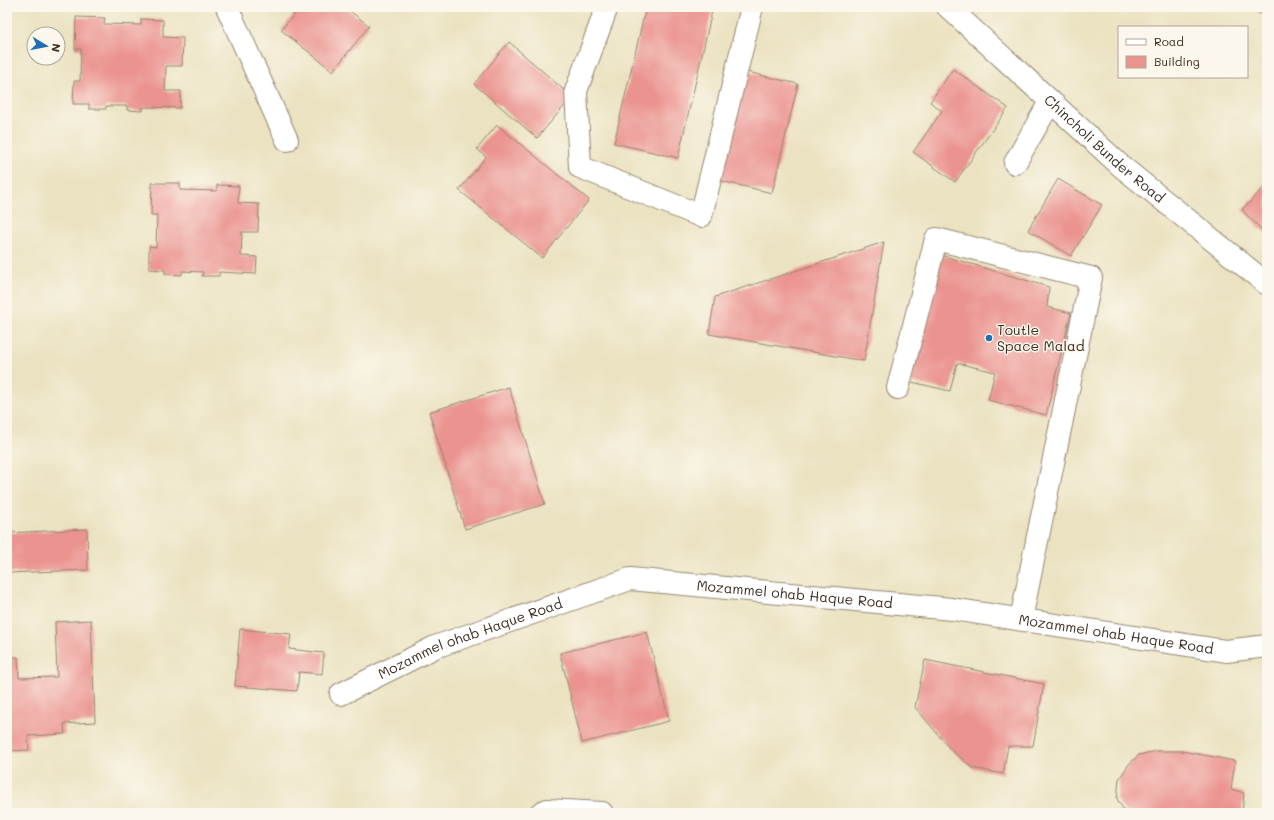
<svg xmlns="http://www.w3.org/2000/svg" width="1274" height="820" viewBox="0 0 1274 820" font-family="Mali,sans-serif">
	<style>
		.building { fill: #eb938f }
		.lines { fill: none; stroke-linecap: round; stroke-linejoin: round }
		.minor-casing { stroke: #92866f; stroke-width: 24 }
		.minor { stroke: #fff; stroke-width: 22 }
		.poi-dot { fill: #1f6fb2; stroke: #fbf7ec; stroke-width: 1.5 }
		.labels { text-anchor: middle; stroke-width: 3; stroke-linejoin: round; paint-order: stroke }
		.street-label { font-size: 14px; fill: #3b2a1e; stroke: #fbf7ec }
		.poi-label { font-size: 14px; fill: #3b2a1e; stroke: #fbf7ec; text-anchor: start }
	</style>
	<rect width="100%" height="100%" fill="#fbf7ec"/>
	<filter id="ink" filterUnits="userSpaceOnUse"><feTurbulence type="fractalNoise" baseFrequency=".025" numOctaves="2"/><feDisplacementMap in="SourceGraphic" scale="8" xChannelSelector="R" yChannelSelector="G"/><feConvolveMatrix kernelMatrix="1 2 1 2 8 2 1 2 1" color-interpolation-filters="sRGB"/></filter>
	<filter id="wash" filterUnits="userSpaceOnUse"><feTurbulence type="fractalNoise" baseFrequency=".012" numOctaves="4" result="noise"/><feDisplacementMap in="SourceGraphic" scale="16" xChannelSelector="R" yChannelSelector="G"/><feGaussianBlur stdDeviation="0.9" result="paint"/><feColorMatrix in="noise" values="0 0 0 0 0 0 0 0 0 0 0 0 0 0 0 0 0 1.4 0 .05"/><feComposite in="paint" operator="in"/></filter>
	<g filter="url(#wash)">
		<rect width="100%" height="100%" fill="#eae2c0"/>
		<g id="blocks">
			<path class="building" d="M 300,7 L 345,7 L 369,26 L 333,71 L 281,30 Z
				M 646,7 L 713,7 L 678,158 L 614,143 Z
				M 1247,7 L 1267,7 L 1267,16 Z
				M 76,17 L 105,18 L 104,24 L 141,25 L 141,19 L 163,20 L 163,37 L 183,38 L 182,66 L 166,66 L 165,91 L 181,91 L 180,108 L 143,107 L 143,111 L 127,110 L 127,106 L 106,106 L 106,109 L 89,109 L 89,104 L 73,104 L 74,81 L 80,81 L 81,49 L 75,49 Z
				M 509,42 L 572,97 L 537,138 L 474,84 Z
				M 953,69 L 1008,108 L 955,182 L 913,152 L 942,111 L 930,102 Z
				M 739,70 L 798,84 L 772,193 L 713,179 Z
				M 497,125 L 589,200 L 542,258 L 459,190 L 486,157 L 477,149 Z
				M 1058,179 L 1102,205 L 1071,256 L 1028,230 Z
				M 152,183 L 180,183 L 180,190 L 217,191 L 217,185 L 239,186 L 238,203 L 259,204 L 258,232 L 242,232 L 241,256 L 257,257 L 256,274 L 219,272 L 219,276 L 202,276 L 203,272 L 182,271 L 182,275 L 165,274 L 165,270 L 149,269 L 149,246 L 156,247 L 157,215 L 151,215 Z
				M 1267,184 L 1267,235 L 1242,210 Z
				M 884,242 L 864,361 L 709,334 L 715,297 Z
				M 934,253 L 1049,287 L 1047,307 L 1071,313 L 1046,415 L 988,400 L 995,372 L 957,363 L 950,391 L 903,380 Z
				M 509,387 L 545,504 L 465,529 L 429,412 Z
				M 87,529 L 88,570 L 7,573 L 7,533 Z
				M 7,595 L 11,657 L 18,657 L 19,678 L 57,677 L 55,622 L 91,620 L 95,722 L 64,724 L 65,734 L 28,736 L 29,750 L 7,751 Z
				M 240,629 L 291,634 L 289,649 L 324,653 L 322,674 L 299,672 L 297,691 L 235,686 Z
				M 647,632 L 669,721 L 582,743 L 560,653 Z
				M 925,660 L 1044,684 L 1033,746 L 1008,746 L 1003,774 L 973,768 L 951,750 L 915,707 Z
				M 1157,751 L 1182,751 L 1235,761 L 1231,789 L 1244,793 L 1242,813 L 1125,812 L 1117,799 L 1119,779 L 1129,764 L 1139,755 Z"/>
		</g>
	</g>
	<g filter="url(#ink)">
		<use href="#blocks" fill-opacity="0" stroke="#92866f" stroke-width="1"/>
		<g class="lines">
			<g class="minor-casing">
				<g id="minor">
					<path d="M 227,7 L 287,140"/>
					<path d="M 607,7 L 576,91 L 580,167 L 701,216 L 752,7"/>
					<path id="s1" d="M 948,7 L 1121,166 L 1267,284"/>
					<path d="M 1015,163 L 1050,102"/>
					<path d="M 898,388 L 936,239 L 1091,278 L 1021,619"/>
					<path id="s2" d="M 341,694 L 435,647 L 630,579 L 952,609 L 1226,651 L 1267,646"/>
					<path d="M 541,813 L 547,810 L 602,813"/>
				</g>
			</g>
			<use href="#minor" class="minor"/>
		</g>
	</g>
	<circle class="poi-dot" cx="989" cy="338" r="4"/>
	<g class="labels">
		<g class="street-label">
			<text dy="5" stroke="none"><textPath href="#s1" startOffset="211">Chincholi Bunder Road</textPath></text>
			<text dy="5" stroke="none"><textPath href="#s2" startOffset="477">Mozammel ohab Haque Road</textPath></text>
			<text dy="5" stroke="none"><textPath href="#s2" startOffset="801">Mozammel ohab Haque Road</textPath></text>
			<text dy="5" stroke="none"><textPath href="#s2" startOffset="141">Mozammel ohab Haque Road</textPath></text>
		</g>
		<g class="poi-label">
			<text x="997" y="335">Toutle<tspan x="997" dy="16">Space Malad</tspan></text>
		</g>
	</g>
	<rect width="1274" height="820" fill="none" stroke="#fbf7ec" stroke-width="24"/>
	<rect x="1118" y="26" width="130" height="52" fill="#fbf7ec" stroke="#aea59a"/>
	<rect x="1126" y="39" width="20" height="6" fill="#ffffff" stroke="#aea59a"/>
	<text x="1154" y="46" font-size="12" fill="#3b2a1e">Road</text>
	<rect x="1126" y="56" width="20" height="12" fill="#eb938f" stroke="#aea59a"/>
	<text x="1154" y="66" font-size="12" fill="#3b2a1e">Building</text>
	<g transform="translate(46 46) rotate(100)"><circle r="19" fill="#fbf7ec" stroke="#aea59a"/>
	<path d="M0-3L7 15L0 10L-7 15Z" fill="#1f6fb2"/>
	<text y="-6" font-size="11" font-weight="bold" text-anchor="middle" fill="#3b2a1e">N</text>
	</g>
</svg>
